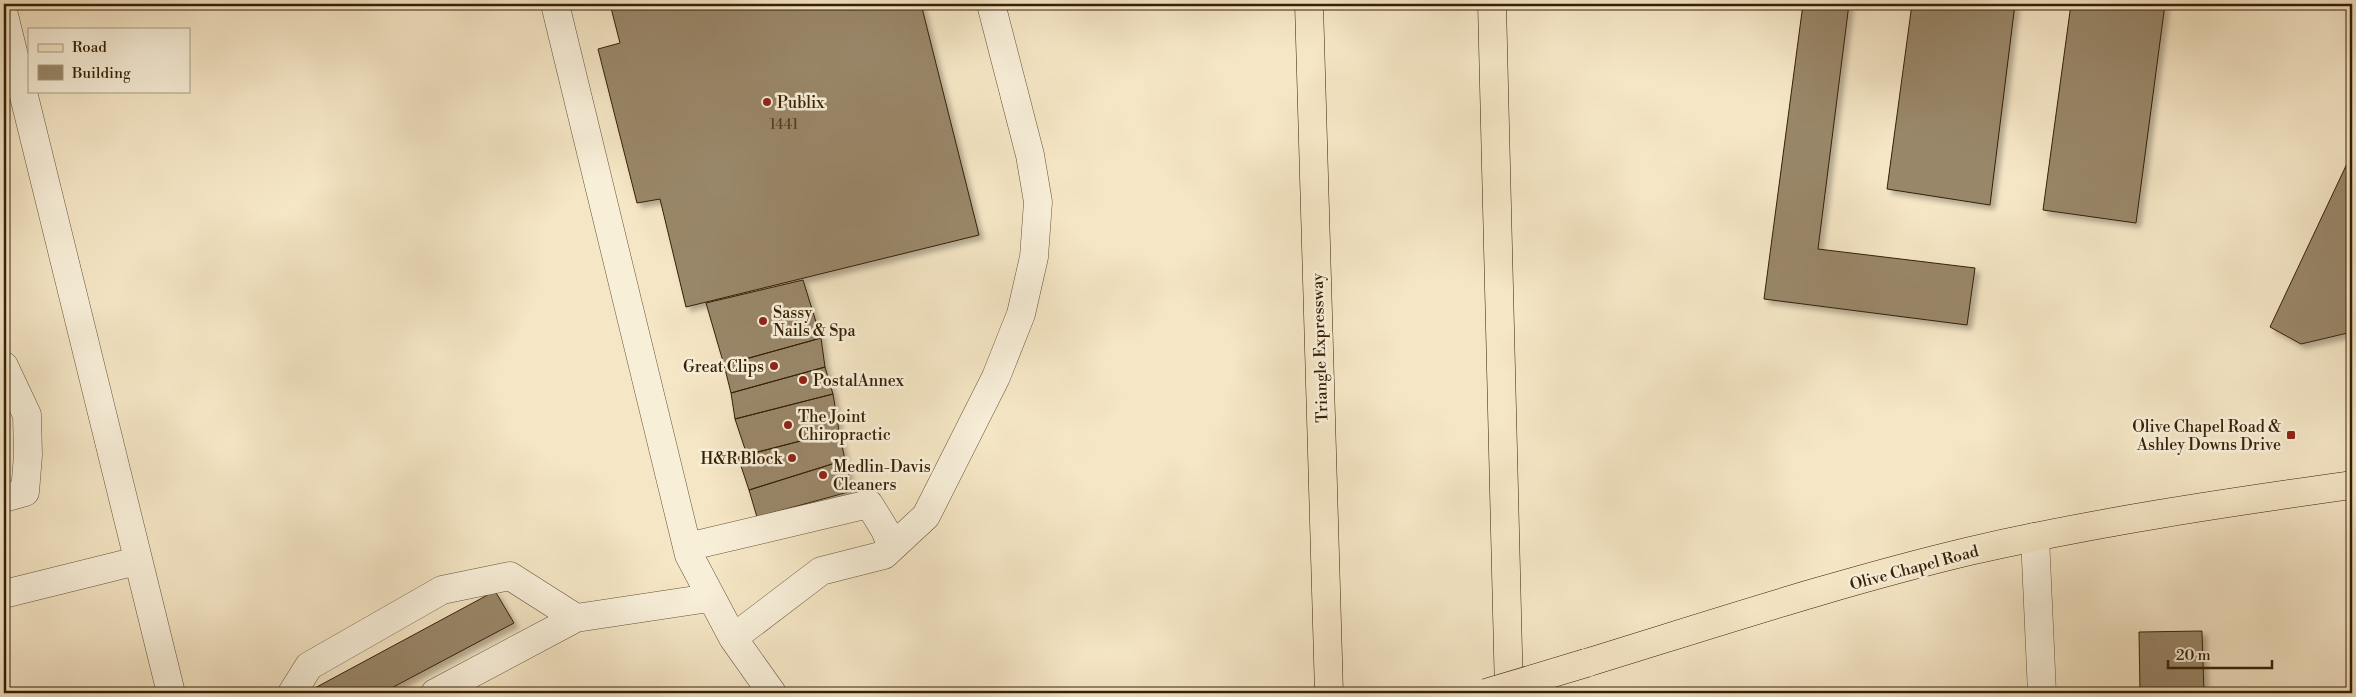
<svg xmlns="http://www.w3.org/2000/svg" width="2356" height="697" viewBox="0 0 2356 697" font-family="'Libre Bodoni',serif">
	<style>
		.building { fill: #998769; stroke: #362006; filter: url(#shadow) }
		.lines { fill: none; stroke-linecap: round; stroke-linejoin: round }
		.minor-casing { stroke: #665236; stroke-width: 29 }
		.major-casing { stroke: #362006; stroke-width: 29 }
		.highway-casing { stroke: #362006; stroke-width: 29 }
		.minor { stroke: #f8efd9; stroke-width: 28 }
		.major { stroke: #f5e6c5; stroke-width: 28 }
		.highway { stroke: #f5e6c5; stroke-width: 28 }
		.major-bridge-casing { stroke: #362006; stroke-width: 29; stroke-linecap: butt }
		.major-bridge { stroke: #f5e6c5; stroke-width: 28 }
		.poi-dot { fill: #8f2418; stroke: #f8efd9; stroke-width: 2 }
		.labels { text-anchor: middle; stroke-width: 5; stroke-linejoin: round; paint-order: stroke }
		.number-label { font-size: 14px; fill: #4f3a1f }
		.poi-label { font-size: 16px; fill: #362006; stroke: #f8efd9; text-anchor: start }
		.street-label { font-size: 16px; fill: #362006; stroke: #f8efd9 }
	</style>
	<defs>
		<filter id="shadow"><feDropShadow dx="4.5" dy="4.5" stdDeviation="2.5" flood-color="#0004"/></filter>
	</defs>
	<rect width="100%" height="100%" fill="#f5e6c5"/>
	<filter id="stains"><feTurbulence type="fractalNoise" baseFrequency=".004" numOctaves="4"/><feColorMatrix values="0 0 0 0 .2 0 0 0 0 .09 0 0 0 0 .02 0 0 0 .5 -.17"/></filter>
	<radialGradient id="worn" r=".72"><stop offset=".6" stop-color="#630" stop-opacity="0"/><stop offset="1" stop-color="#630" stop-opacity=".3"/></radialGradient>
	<path class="building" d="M 610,4 L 921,4 L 979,235 L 686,307 L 660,199 L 637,203 L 598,49 L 620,43 Z
		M 1803,4 L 1849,4 L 1818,249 L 1975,268 L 1967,325 L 1764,299 Z
		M 1912,4 L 2015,4 L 1990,205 L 1887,189 Z
		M 2071,4 L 2165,4 L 2136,223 L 2043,210 Z
		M 2352,153 L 2352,332 L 2301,344 L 2270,327 Z
		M 803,280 L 821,338 L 724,365 L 706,303 Z
		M 821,338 L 825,367 L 731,393 L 724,365 Z
		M 825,367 L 833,394 L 735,419 L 731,393 Z
		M 833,394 L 839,431 L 747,455 L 735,419 Z
		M 839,431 L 845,460 L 749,490 L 738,457 Z
		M 845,460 L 852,491 L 757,517 L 749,490 Z
		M 495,591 L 514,623 L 382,693 L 315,693 L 313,689 Z
		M 2202,631 L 2204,693 L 2140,693 L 2139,632 Z"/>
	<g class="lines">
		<g class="minor-casing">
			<path id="minor" d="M 555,4 L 689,555 L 733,638 L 772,693
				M 4,15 L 171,693
				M 4,366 L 27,415 L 28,455 L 25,492 L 4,498
				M 2035,537 L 2042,693
				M 687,547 L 869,504 L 885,530 L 892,547
				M 4,594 L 137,561
				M 733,638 L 821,571 L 884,555 L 926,516 L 996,377 L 1021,314 L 1034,257 L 1038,202 L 1030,155 L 991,4
				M 292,693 L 309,666 L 442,590 L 510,576 L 576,618
				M 435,693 L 576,618 L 709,598"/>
		</g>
		<g class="major-casing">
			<path id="major" d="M 1586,663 C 1713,624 1840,582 1970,551 C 2096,522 2224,503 2352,485"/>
		</g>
		<g class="highway-casing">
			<path id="highway" d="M 1309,4 L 1329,693
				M 1492,4 L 1509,693"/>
		</g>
		<use href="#minor" class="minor"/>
		<use href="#major" class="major"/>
		<use href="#highway" class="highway"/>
		<g class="major-bridge-casing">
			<path id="major-bridge" d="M 1486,693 L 1586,663"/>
		</g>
		<use href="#major-bridge" class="major-bridge"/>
	</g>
	<g class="poi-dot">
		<circle cx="767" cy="102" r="5"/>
		<circle cx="763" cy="321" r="5"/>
		<circle cx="774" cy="366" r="5"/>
		<circle cx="803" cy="380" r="5"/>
		<circle cx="788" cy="425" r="5"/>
		<rect x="2286" y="430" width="10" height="10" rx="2.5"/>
		<circle cx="792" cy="458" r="5"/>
		<circle cx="823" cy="475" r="5"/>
	</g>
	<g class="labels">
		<g class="number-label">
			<text x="784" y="129">1441</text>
		</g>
		<g class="poi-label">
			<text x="777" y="108">Publix</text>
			<text x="773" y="318">Sassy<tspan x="773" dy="18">Nails &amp; Spa</tspan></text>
			<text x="764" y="372" text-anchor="end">Great Clips</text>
			<text x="813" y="386">PostalAnnex</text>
			<text x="798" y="422">The Joint<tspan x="798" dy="18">Chiropractic</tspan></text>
			<text x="2281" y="432" text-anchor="end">Olive Chapel Road &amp;<tspan x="2281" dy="18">Ashley Downs Drive</tspan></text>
			<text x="782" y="464" text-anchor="end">H&amp;R Block</text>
			<text x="833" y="472">Medlin-Davis<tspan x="833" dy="18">Cleaners</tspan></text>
		</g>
		<g class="street-label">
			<text transform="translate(1319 348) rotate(-92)" y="6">Triangle Expressway</text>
			<text transform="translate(1914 567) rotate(-15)" y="6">Olive Chapel Road</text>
		</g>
	</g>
	<rect width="2356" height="697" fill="none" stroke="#f5e6c5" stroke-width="20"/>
	<rect x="5" y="5" width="2346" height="687" fill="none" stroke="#362006" stroke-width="2.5"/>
	<rect x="10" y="10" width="2336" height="677" fill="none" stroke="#362006"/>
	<rect x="28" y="28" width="162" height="65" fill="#f8efd9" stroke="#aa9c85"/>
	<rect x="38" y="44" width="25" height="8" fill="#f5e6c5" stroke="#aa9c85"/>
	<text x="72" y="52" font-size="15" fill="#362006">Road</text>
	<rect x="38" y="65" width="25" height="15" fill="#998769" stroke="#aa9c85"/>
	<text x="72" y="78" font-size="15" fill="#362006">Building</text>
	<path d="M2168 660v8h104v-8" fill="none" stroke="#362006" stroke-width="2.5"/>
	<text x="2176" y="660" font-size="15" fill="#362006" stroke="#f8efd9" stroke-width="4" paint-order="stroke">20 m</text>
	<rect width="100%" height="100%" filter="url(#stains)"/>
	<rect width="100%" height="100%" fill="url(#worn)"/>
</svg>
